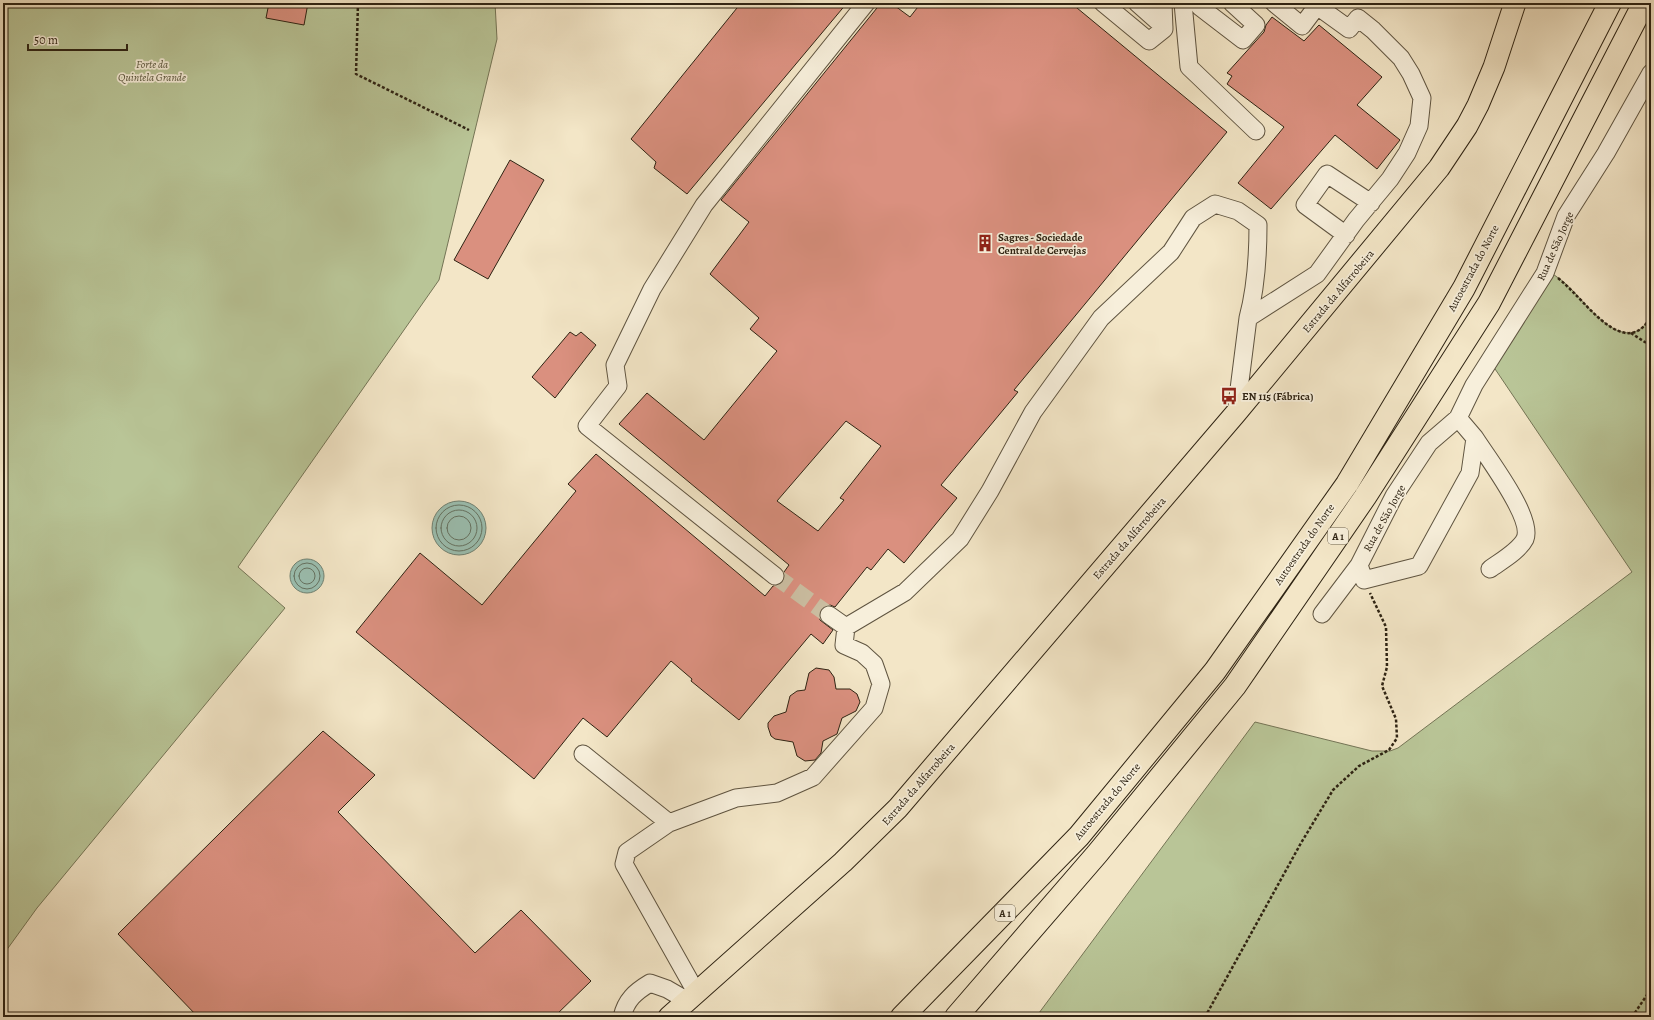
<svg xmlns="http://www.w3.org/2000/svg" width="1654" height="1020" viewBox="0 0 1654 1020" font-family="Alegreya,serif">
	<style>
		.green { fill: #b9c597; stroke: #747455 }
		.water { fill: #9bc0b2; stroke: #6f8172 }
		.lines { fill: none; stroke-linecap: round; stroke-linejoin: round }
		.shore { stroke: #647262; stroke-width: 1 }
		.building { fill: #da907f; stroke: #2e2313; fill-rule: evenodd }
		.minor-tunnel { stroke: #ccbfa3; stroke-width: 17; stroke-dasharray: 17 8; stroke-linecap: butt }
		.minor-casing { stroke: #5f5440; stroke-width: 19 }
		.major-casing { stroke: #2e2313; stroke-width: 23 }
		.highway-casing { stroke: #2e2313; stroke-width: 24 }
		.path { stroke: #2e2313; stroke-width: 2.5; stroke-dasharray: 3 2; stroke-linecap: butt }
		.minor { stroke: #f7efdb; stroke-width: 17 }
		.major { stroke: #f3e6c7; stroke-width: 21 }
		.highway { stroke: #f3e6c7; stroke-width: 22 }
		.labels { text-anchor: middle; stroke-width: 3.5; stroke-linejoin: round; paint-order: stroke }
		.shield { fill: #f7efdb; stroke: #6a604f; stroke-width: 1 }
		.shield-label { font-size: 10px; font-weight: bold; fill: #2e2313 }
		.park-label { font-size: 11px; font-style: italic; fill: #58543b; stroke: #f7efdb }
		.poi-label { font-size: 11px; font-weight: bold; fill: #2e2313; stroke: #f7efdb; text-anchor: start }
		.street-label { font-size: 11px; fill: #2e2313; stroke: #f7efdb }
	</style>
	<rect width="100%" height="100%" fill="#f3e6c7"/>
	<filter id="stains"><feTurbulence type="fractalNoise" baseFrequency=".005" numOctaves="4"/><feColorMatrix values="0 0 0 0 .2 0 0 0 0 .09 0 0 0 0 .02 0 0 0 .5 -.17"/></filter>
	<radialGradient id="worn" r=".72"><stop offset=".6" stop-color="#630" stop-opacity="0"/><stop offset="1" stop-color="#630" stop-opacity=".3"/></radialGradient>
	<path class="green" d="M 3,3 L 495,3 L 497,39 L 439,280 L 238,567 L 285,608 L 37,908 L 3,955 Z
		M 1546,270 C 1557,276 1567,284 1575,293 C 1593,313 1629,357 1651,316 L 1651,1017 L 1036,1017 L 1255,722 L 1372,751 L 1390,751 L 1398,748 L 1632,572 L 1489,360 Z"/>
	<path class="water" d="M432 528a27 27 0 1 1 54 0a27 27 0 1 1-54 0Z
		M290 576a17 17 0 1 1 34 0a17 17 0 1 1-34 0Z"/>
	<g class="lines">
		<path class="shore" d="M436 528a23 23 0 1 1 46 0a23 23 0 1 1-46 0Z
			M441 528a18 18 0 1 1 36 0a18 18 0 1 1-36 0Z
			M447 528a12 12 0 1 1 24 0a12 12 0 1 1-24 0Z
			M294 576a13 13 0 1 1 26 0a13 13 0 1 1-26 0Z
			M299 576a8 8 0 1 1 16 0a8 8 0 1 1-16 0Z"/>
	</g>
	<path class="building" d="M 269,3 L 308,3 L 304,25 L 266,18 Z
		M 741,3 L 847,3 L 687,194 L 654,168 L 656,162 L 631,139 Z
		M 881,3 L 891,3 L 910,17 L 921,3 L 1071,3 L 1227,132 L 1014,390 L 1018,392 L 941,485 L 957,498 L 904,563 L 888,549 L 871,570 L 867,567 L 835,607 L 830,605 L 821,609 L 819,614 L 820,620 L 833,630 L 823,644 L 811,634 L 739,720 L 691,681 L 692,679 L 671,661 L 607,737 L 583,718 L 534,779 L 356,632 L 420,553 L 482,605 L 576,491 L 568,484 L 596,454 L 765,596 L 773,586 L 783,583 L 785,577 L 784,572 L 789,565 L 619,424 L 647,393 L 704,440 L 777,351 L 750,329 L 759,318 L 710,274 L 749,222 L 721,200 ZM 846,421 L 881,446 L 840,498 L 844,500 L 818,531 L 777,501 Z
		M 1272,17 L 1304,41 L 1319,25 L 1382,77 L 1357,105 L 1400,140 L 1377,169 L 1335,135 L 1271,209 L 1238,183 L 1284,127 L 1227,84 L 1232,76 L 1227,73 L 1264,32 L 1266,25 Z
		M 510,160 L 544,180 L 488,279 L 454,260 Z
		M 570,332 L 576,336 L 581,332 L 596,345 L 555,398 L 532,377 Z
		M 816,668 L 829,670 L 834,677 L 836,689 L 850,689 L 857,694 L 860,702 L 856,711 L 842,718 L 837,734 L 823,741 L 821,753 L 815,760 L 805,761 L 797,756 L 793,742 L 775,739 L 771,736 L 768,727 L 768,723 L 774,716 L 786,712 L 790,696 L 797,691 L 805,690 L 809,673 Z
		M 323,731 L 375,775 L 338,812 L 475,953 L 521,910 L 591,981 L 554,1017 L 198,1017 L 118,934 Z"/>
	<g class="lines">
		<path class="minor-tunnel" d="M 775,576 L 829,615"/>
		<g class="minor-casing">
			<path id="minor" d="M 1103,3 L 1149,41 L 1164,29 L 1163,3
				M 1137,3 L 1164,27
				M 1183,3 L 1189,67 L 1256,131
				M 1200,3 L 1200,7 L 1243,40 L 1256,25 L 1232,3
				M 1274,3 L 1302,26 L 1317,6
				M 1346,235 L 1305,205 L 1327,174 L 1371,203
				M 1236,413 L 1248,318 L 1317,274 L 1356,220 L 1390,179 L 1407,153 L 1419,126 L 1422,98 L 1411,74 L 1401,58 L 1373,30 L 1358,18 L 1349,29 L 1313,3
				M 1475,438 C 1487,457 1534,518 1525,539 C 1519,551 1501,561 1490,569
				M 1359,565 L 1364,580 L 1419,566 L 1470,473 L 1475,438 L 1458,418 L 1474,385 L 1545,273 L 1566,216 L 1606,153 L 1651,73
				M 775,576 L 587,426 L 618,386 L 615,365 L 652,289 L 704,205 L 866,3
				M 1322,614 L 1359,565 L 1394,496 L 1429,443 L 1458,418
				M 829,615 L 846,627
				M 583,754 L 669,823 L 736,798 L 777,793 L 813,777 L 874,708 L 881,684 L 874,664 L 862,653 L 844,645 L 846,627 L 905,592 L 960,539 L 990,491 L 1033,412 L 1101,318 L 1171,252 L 1193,218 L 1215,204 L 1238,211 L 1258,225 C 1258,256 1256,288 1248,318
				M 669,823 L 627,852 L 624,864 L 696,992
				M 622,1017 C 626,1000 635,992 650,983 L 667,989 L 686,1000"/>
		</g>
		<g class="major-casing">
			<path id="major" d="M 669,1017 L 843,862 L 898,808 L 1236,413 L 1439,168 L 1467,126 L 1478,105 L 1494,67 L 1515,3"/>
		</g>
		<g class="highway-casing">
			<path id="highway" d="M 902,1017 L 1079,836 L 1215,671 L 1347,484 L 1464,288 L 1610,3
				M 956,1017 L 1097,854 L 1235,686 L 1365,497 L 1489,303 L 1644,3"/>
		</g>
		<path class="path" d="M 358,3 L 356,74 L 469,130
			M 1558,278 C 1564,283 1569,288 1574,293 C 1593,312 1629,358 1651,316
			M 1631,333 L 1651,346
			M 1205,1017 L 1301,843 L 1333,790 L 1359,766 L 1389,750 L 1397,738 L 1396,719 L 1382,686 L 1387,667 L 1386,627 L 1370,593
			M 1632,1017 L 1651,989"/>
		<use href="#minor" class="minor"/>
		<use href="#major" class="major"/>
		<use href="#highway" class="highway"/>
	</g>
	<defs>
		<g id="building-bare" transform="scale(1.38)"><path d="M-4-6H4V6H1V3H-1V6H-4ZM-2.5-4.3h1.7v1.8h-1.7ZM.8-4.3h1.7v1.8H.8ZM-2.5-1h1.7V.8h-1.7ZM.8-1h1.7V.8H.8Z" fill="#8f2418" stroke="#f7efdb" stroke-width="2.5" paint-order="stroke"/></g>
		<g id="bus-bare" transform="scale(1.38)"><path d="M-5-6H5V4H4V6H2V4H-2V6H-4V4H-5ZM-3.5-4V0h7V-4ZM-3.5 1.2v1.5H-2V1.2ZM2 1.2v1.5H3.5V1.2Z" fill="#8f2418" stroke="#f7efdb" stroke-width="2.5" paint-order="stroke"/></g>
	</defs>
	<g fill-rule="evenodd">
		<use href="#building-bare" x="985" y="243"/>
		<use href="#bus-bare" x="1229" y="396"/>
	</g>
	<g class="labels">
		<g class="shield">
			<rect x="1328" y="528" width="20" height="16" rx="3"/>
			<rect x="995" y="905" width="20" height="16" rx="3"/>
		</g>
		<g class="shield-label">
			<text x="1338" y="540">A 1</text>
			<text x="1005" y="917">A 1</text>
		</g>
		<g class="park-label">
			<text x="152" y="68">Forte da<tspan x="152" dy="13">Quintela Grande</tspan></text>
		</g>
		<g class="poi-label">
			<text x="998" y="241">Sagres - Sociedade<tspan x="998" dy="13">Central de Cervejas</tspan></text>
			<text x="1242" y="400">EN 115 (Fábrica)</text>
		</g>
		<g class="street-label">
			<text transform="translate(1555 246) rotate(-66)" y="4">Rua de São Jorge</text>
			<text transform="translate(1473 268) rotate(-62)" y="4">Autoestrada do Norte</text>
			<text transform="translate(1338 291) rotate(-50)" y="4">Estrada da Alfarrobeira</text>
			<text transform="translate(1384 518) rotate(-61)" y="4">Rua de São Jorge</text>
			<text transform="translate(1129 538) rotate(-49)" y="4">Estrada da Alfarrobeira</text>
			<text transform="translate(1304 544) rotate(-55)" y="4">Autoestrada do Norte</text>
			<text transform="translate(918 784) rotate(-49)" y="4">Estrada da Alfarrobeira</text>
			<text transform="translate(1107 801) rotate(-50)" y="4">Autoestrada do Norte</text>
		</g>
	</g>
	<rect width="1654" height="1020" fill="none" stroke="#f3e6c7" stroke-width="16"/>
	<rect x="4" y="4" width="1646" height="1012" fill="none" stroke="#2e2313" stroke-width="2"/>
	<rect x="8" y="8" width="1638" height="1004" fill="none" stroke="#2e2313"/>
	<path d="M28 44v6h99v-6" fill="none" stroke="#2e2313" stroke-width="2"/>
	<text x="34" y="44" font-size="12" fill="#2e2313" stroke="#f7efdb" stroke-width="3" paint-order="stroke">50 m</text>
	<rect width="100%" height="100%" filter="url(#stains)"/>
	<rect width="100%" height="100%" fill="url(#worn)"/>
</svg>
